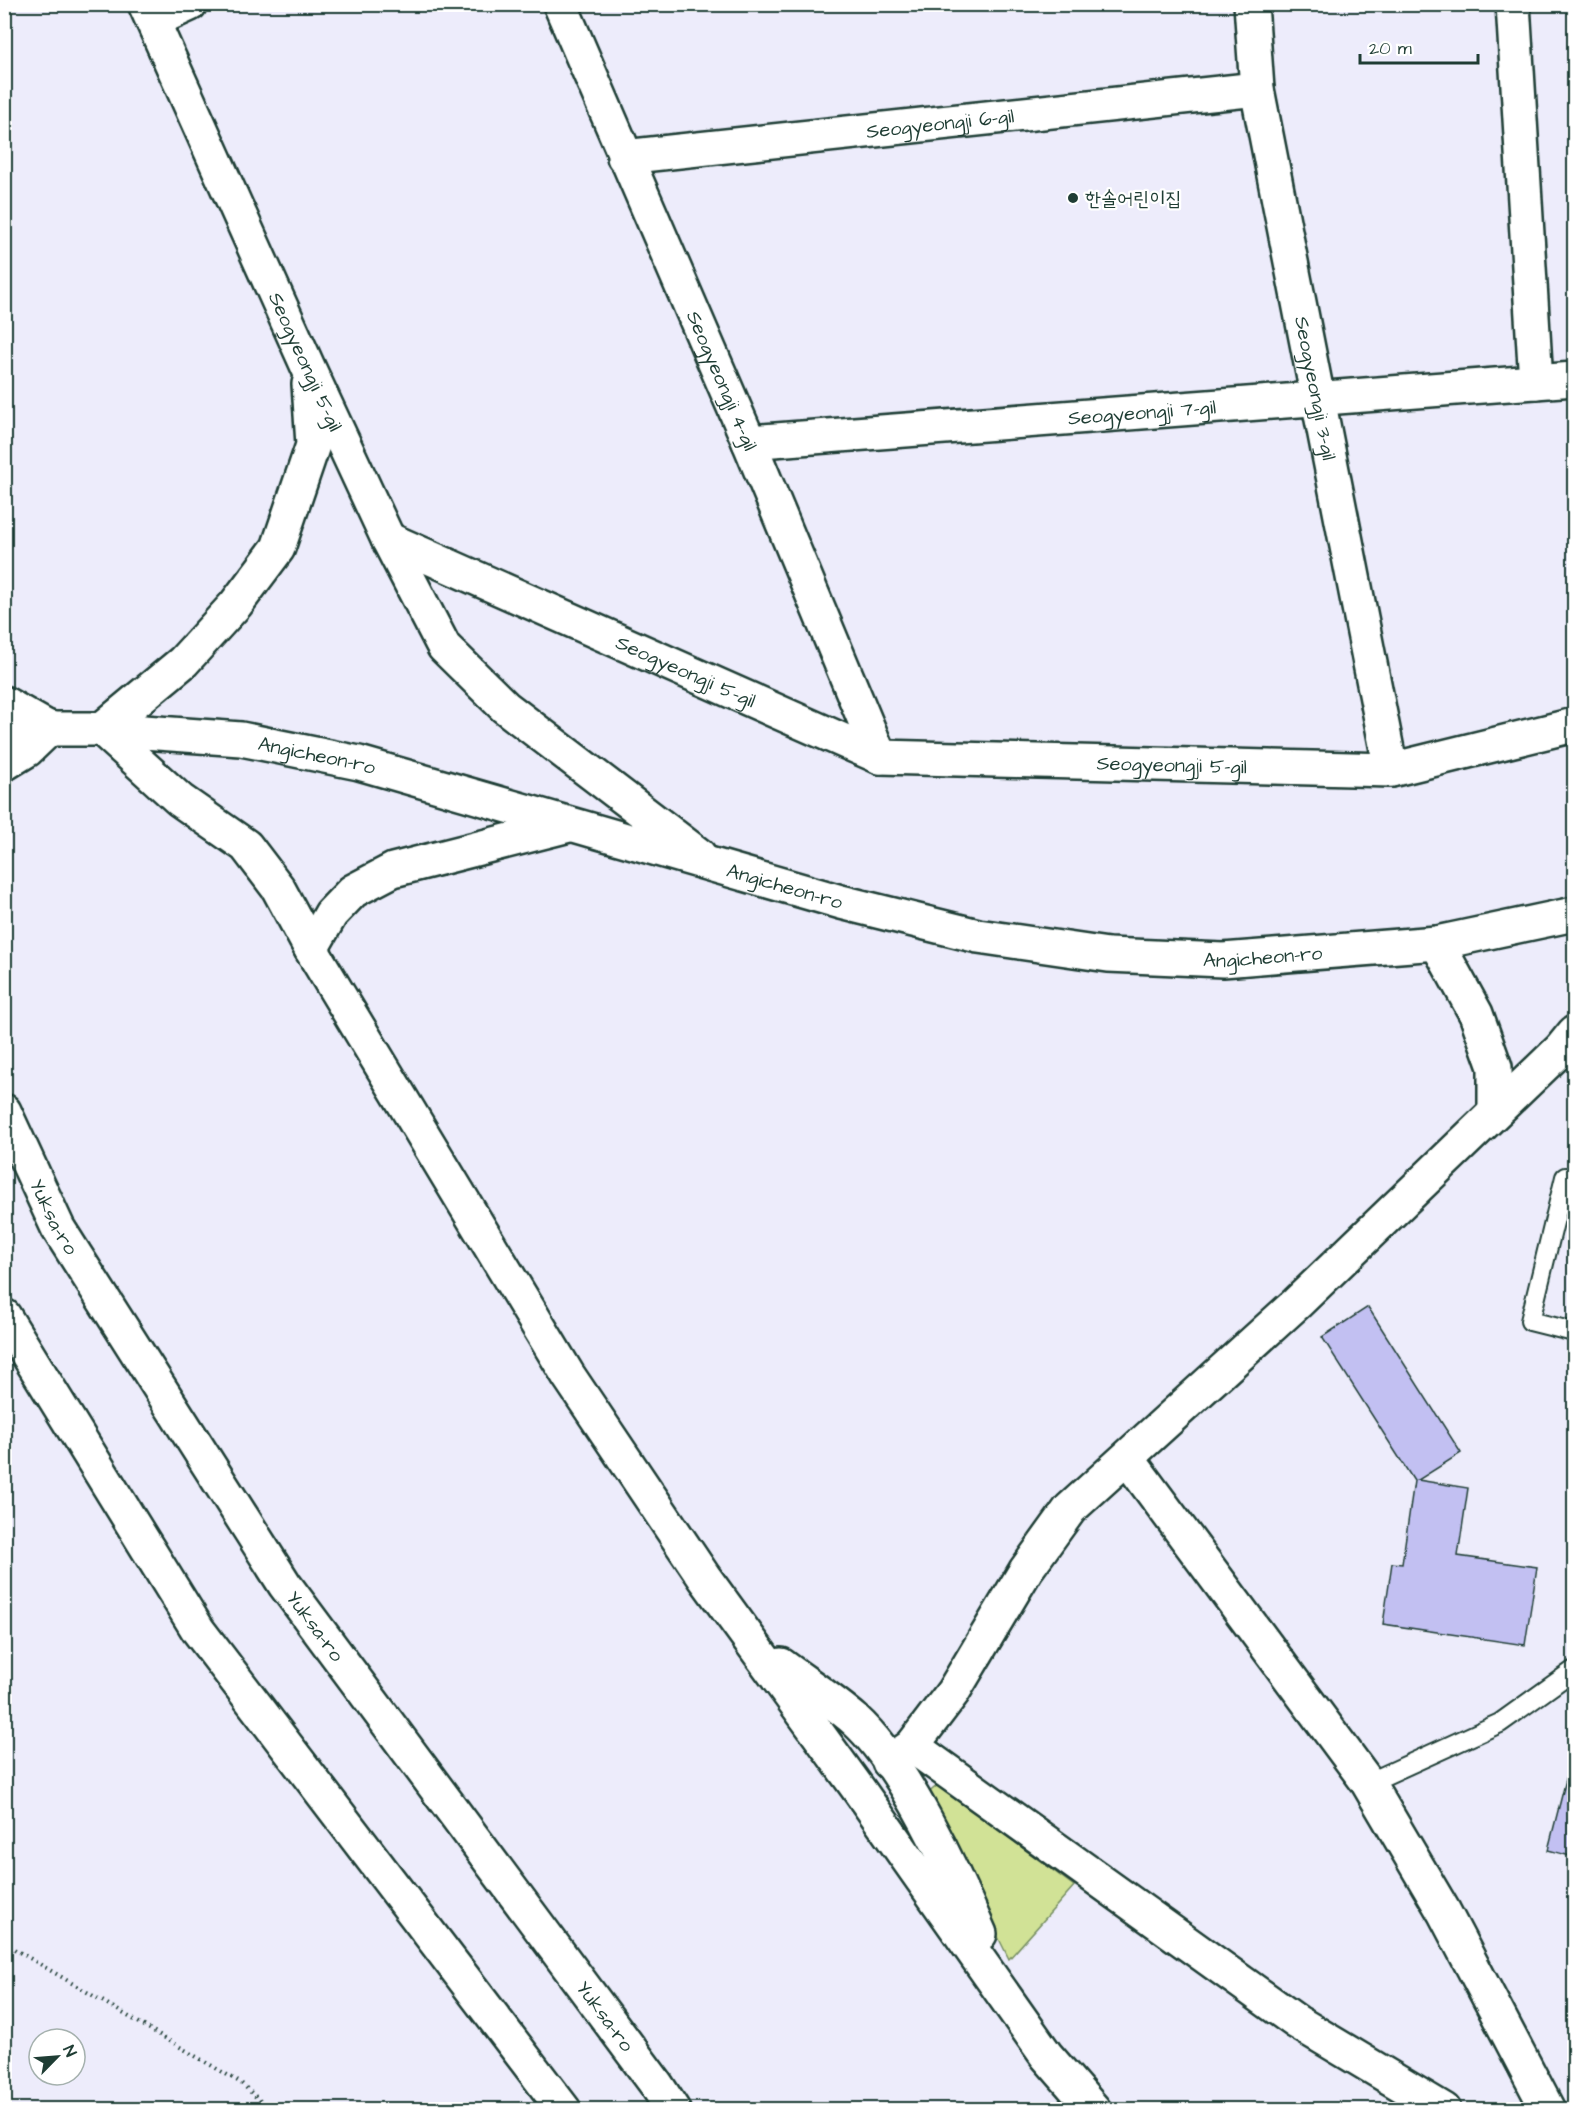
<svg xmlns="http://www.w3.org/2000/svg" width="1579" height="2114" viewBox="0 0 1579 2114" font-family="'Architects Daughter','Poor Story',sans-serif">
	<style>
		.green { fill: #d1e296; stroke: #789065; stroke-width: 1.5 }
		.building { fill: #c2c0f2; stroke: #1f3d34; stroke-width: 1.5 }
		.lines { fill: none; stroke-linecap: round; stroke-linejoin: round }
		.lane-casing { stroke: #1f3d34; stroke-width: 22 }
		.street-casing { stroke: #1f3d34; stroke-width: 38 }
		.secondary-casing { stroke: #1f3d34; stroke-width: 38 }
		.path { stroke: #1f3d34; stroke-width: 4; stroke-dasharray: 1.5 4.5; stroke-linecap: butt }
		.lane { stroke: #fff; stroke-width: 18 }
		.street { stroke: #fff; stroke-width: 33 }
		.secondary { stroke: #fff; stroke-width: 33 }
		.poi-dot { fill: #1f3d34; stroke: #fff; stroke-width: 2 }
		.labels { text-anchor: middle; stroke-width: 4.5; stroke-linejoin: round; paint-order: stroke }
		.street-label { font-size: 20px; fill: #1f3d34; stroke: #fff }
		.poi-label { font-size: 20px; fill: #1f3d34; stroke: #fff; text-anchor: start }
	</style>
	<rect width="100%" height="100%" fill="#edecfb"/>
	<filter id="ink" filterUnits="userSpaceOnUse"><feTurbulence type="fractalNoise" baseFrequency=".0167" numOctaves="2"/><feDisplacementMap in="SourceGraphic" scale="12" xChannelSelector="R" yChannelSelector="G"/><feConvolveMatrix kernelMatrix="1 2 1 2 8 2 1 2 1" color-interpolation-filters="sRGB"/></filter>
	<g filter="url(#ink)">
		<path class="green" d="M 938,1785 L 1074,1886 L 1009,1959 L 927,1794 Z"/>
		<path class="building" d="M 1368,1307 L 1461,1453 L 1418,1480 L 1468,1488 L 1458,1556 L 1537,1567 L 1525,1645 L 1383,1624 L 1392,1563 L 1402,1564 L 1414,1481 L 1322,1337 Z
			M 1574,1748 L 1574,1857 L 1548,1850 Z"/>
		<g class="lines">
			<g class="lane-casing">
				<path id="lane" d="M 1574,1180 L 1565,1177 L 1530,1321 L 1574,1332
					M 1368,1783 L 1500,1723 L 1574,1670"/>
			</g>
			<g class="street-casing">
				<g id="street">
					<path id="s1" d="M 560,4 L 749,442 L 880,757"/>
					<path id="s2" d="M 1251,4 L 1257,89 L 1391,770"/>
					<path d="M 1513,4 L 1536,382"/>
					<path d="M 153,21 L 190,4"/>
					<path id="s3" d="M 624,157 L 1257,89"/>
					<path id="s4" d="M 749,442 L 1574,379"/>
					<path id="s5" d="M 388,539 L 880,757 L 1391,770 L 1574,725"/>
					<path d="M 102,729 L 180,800 L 246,846 L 278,888 L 311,949 L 568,1375 L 704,1577 L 859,1790 L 1046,2055 L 1094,2110"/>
					<path d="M 1437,943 L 1476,1014 L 1495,1067 L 1495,1110"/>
					<path d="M 311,949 L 331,914 L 353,891 L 393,870 L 569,825"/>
					<path d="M 1128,1459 L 1368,1783 L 1444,1912 L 1548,2110"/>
					<path d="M 781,1665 C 805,1683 832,1700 855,1720 C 903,1763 954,1873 980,1934"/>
					<path d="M 912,1746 L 1297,2022 L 1444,2110"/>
					<path d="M 889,1762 L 912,1746 L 953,1692 L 1026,1570 L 1070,1509 L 1297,1303 L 1561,1049 L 1574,1033"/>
				</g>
			</g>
			<g class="secondary-casing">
				<g id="secondary">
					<path id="s6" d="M 145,4 L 308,367 L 388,539 L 444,647 L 505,707 L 699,855"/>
					<path d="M 4,703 L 48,728"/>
					<path id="s7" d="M 4,729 L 102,729 L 241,739 L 359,763 L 841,902 L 978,936 L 1108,955 L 1223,960 L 1437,943 L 1574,914"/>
					<path d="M 102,729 L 183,662 L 236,604 L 278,548 L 313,445 L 309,384"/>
					<path d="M 4,764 L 27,750 L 50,728"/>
					<path id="s8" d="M 4,1111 L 58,1228 L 285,1585 L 656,2084 L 673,2110"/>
					<path d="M 4,1316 L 198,1630 L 564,2110"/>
				</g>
			</g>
			<path class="path" d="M 4,1943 L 241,2083 L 270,2110"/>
			<use href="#lane" class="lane"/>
			<use href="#street" class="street"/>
			<use href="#secondary" class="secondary"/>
		</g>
	</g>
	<circle class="poi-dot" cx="1073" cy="198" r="6"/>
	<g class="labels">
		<g class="street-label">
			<text dy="7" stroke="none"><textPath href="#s3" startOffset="318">Seogyeongji 6-gil</textPath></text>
			<text dy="7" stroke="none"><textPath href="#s6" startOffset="392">Seogyeongji 5-gil</textPath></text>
			<text dy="7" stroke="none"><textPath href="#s1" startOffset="410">Seogyeongji 4-gil</textPath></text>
			<text dy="7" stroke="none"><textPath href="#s2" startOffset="390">Seogyeongji 3-gil</textPath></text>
			<text dy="7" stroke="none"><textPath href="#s4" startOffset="394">Seogyeongji 7-gil</textPath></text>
			<text dy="7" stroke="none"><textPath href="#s5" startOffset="326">Seogyeongji 5-gil</textPath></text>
			<text dy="7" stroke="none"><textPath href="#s7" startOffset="315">Angicheon-ro</textPath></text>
			<text dy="7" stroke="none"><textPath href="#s5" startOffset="830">Seogyeongji 5-gil</textPath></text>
			<text dy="7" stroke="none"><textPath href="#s7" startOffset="801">Angicheon-ro</textPath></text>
			<text dy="7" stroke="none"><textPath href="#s7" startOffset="1287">Angicheon-ro</textPath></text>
			<text dy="7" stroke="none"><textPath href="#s8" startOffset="117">Yuksa-ro</textPath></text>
			<text dy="7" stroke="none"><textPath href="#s8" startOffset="603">Yuksa-ro</textPath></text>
			<text dy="7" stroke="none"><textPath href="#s8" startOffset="1089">Yuksa-ro</textPath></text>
		</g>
		<g class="poi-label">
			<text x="1085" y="205">한솔어린이집</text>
		</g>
	</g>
	<rect width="1579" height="2114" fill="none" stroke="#fff" stroke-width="24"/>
	<rect x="12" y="12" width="1555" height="2090" fill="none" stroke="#1f3d34" stroke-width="2" filter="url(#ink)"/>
	<g transform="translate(57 2057) rotate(65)"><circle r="28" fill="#ffffff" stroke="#a5b1ae" stroke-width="1.5"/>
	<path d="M0-4.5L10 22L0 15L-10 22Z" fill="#1f3d34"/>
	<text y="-9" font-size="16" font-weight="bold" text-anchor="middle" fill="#1f3d34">N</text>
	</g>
	<path d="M1360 54v9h118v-9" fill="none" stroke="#1f3d34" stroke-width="3"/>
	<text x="1369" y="54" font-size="18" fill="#1f3d34" stroke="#ffffff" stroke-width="4.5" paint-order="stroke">20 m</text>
</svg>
